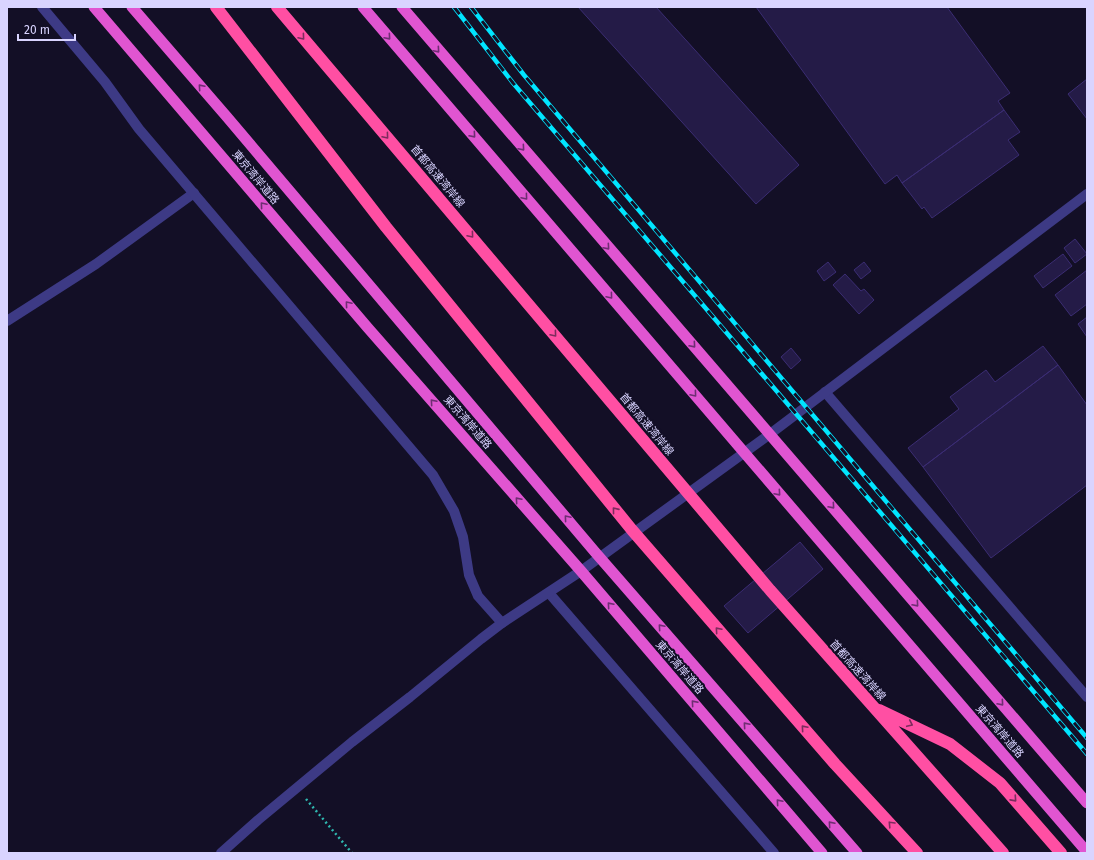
<svg xmlns="http://www.w3.org/2000/svg" width="1094" height="860" viewBox="0 0 1094 860" font-family="'Fira Sans','Noto Sans JP',sans-serif">
	<style>
		.building { fill: #241b47; stroke: #3b2d73 }
		.lines { fill: none; stroke-linecap: round; stroke-linejoin: round }
		.path { stroke: #2fb8b0; stroke-width: 2.5; stroke-dasharray: 2 3; stroke-linecap: butt }
		.service { stroke: #3d3a85; stroke-width: 10 }
		.minor { stroke: #3d3a85; stroke-width: 10 }
		.tertiary { stroke: #3d3a85; stroke-width: 10 }
		.trunk { stroke: #e055d1; stroke-width: 11 }
		.motorway { stroke: #ff4fa3; stroke-width: 12 }
		.rail-casing { stroke: #00e5ff; stroke-width: 4.5 }
		.rail { stroke: #130f26; stroke-width: 3; stroke-dasharray: 9; stroke-linecap: butt }
		.oneway { stroke: #7d2c5e }
		.oneway2 { stroke: #6f2e73 }
		.labels { text-anchor: middle; stroke-width: 4; stroke-linejoin: round; paint-order: stroke }
		.street-label { font-size: 11px; fill: #d9d4ff; stroke: #130f26 }
	</style>
	<rect width="100%" height="100%" fill="#130f26"/>
	<path class="building" d="M 578,7 L 656,7 L 799,165 L 756,204 Z
		M 756,7 L 947,7 L 1010,93 L 998,101 L 1004,110 L 902,183 L 897,175 L 885,184 Z
		M 1087,79 L 1087,119 L 1068,94 Z
		M 1004,110 L 1020,132 L 1008,140 L 1019,155 L 932,218 L 924,207 L 922,209 L 902,183 Z
		M 1075,239 L 1087,254 L 1075,263 L 1064,248 Z
		M 1063,254 L 1072,266 L 1043,288 L 1034,276 Z
		M 828,262 L 836,272 L 824,281 L 817,271 Z
		M 864,262 L 871,271 L 861,279 L 854,270 Z
		M 1087,270 L 1087,304 L 1071,316 L 1055,295 Z
		M 845,274 L 861,291 L 864,289 L 874,300 L 859,314 L 833,285 Z
		M 1087,317 L 1087,337 L 1078,324 Z
		M 1043,346 L 1058,365 L 923,467 L 908,448 L 959,409 L 950,397 L 986,370 L 995,382 Z
		M 791,348 L 801,360 L 791,369 L 781,357 Z
		M 1058,365 L 1087,405 L 1087,485 L 991,558 L 923,467 Z
		M 800,542 L 823,569 L 748,633 L 724,606 Z"/>
	<g class="lines">
		<path class="path" d="M 306,799 L 352,853"/>
		<path class="service" d="M 7,321 L 96,264 L 194,193"/>
		<path class="minor" d="M 42,7 L 105,82 L 139,129 L 433,475 L 454,511 L 463,537 L 469,575 L 478,596 L 502,623
			M 825,392 L 1087,697
			M 549,593 L 774,853"/>
		<path class="tertiary" d="M 221,853 L 258,820 L 352,742 L 410,697 L 481,639 L 502,623 L 581,571 L 770,434 L 1087,194"/>
		<path class="trunk" d="M 94,7 L 368,328 L 581,571 L 822,853
			M 132,7 L 227,117 L 595,552 L 857,853
			M 363,7 L 742,450 L 1087,852
			M 402,7 L 1087,803"/>
		<path class="motorway" d="M 216,7 L 386,227 L 632,530 L 835,764 L 917,853
			M 277,7 L 770,590 L 1003,853
			M 879,710 L 950,744 L 1000,783 L 1061,853"/>
		<g class="rail-casing">
			<path id="rail" d="M 454,7 L 513,83 L 1087,754
				M 471,7 L 524,75 L 1087,738"/>
		</g>
		<use href="#rail" class="rail"/>
	</g>
	<defs><path id="oneway-chevron" d="M-2-3.5L2.5 0L-2 3.5" fill="none" stroke-width="1.6" stroke-linecap="round" stroke-linejoin="round"/></defs>
	<g class="oneway">
		<use href="#oneway-chevron" transform="translate(302 37) rotate(50)"/>
		<use href="#oneway-chevron" transform="translate(386 136) rotate(50)"/>
		<use href="#oneway-chevron" transform="translate(471 235) rotate(50)"/>
		<use href="#oneway-chevron" transform="translate(554 334) rotate(50)"/>
		<use href="#oneway-chevron" transform="translate(615 510) rotate(-129)"/>
		<use href="#oneway-chevron" transform="translate(718 630) rotate(-131)"/>
		<use href="#oneway-chevron" transform="translate(910 724) rotate(25)"/>
		<use href="#oneway-chevron" transform="translate(804 728) rotate(-131)"/>
		<use href="#oneway-chevron" transform="translate(1014 799) rotate(48)"/>
		<use href="#oneway-chevron" transform="translate(891 824) rotate(-133)"/>
	</g>
	<g class="oneway2">
		<use href="#oneway-chevron" transform="translate(388 37) rotate(49)"/>
		<use href="#oneway-chevron" transform="translate(437 50) rotate(49)"/>
		<use href="#oneway-chevron" transform="translate(201 87) rotate(-131)"/>
		<use href="#oneway-chevron" transform="translate(473 135) rotate(49)"/>
		<use href="#oneway-chevron" transform="translate(522 148) rotate(49)"/>
		<use href="#oneway-chevron" transform="translate(525 197) rotate(50)"/>
		<use href="#oneway-chevron" transform="translate(263 205) rotate(-130)"/>
		<use href="#oneway-chevron" transform="translate(607 247) rotate(49)"/>
		<use href="#oneway-chevron" transform="translate(610 296) rotate(50)"/>
		<use href="#oneway-chevron" transform="translate(348 304) rotate(-130)"/>
		<use href="#oneway-chevron" transform="translate(693 345) rotate(49)"/>
		<use href="#oneway-chevron" transform="translate(694 394) rotate(50)"/>
		<use href="#oneway-chevron" transform="translate(433 402) rotate(-131)"/>
		<use href="#oneway-chevron" transform="translate(778 493) rotate(49)"/>
		<use href="#oneway-chevron" transform="translate(518 500) rotate(-131)"/>
		<use href="#oneway-chevron" transform="translate(832 506) rotate(49)"/>
		<use href="#oneway-chevron" transform="translate(567 518) rotate(-130)"/>
		<use href="#oneway-chevron" transform="translate(916 604) rotate(49)"/>
		<use href="#oneway-chevron" transform="translate(610 605) rotate(-131)"/>
		<use href="#oneway-chevron" transform="translate(661 627) rotate(-131)"/>
		<use href="#oneway-chevron" transform="translate(694 703) rotate(-131)"/>
		<use href="#oneway-chevron" transform="translate(1001 703) rotate(49)"/>
		<use href="#oneway-chevron" transform="translate(746 725) rotate(-131)"/>
		<use href="#oneway-chevron" transform="translate(779 802) rotate(-131)"/>
		<use href="#oneway-chevron" transform="translate(831 824) rotate(-131)"/>
	</g>
	<g class="labels">
		<g class="street-label">
			<text transform="translate(438 176) rotate(50)" y="4">首都高速湾岸線</text>
			<text transform="translate(256 177) rotate(50)" y="4">東京湾岸道路</text>
			<text transform="translate(468 422) rotate(49)" y="4">東京湾岸道路</text>
			<text transform="translate(647 424) rotate(50)" y="4">首都高速湾岸線</text>
			<text transform="translate(680 667) rotate(49)" y="4">東京湾岸道路</text>
			<text transform="translate(858 670) rotate(48)" y="4">首都高速湾岸線</text>
			<text transform="translate(1000 731) rotate(49)" y="4">東京湾岸道路</text>
		</g>
	</g>
	<rect width="1094" height="860" fill="none" stroke="#d9d4ff" stroke-width="16"/>
	<path d="M18 34v6h57v-6" fill="none" stroke="#d9d4ff" stroke-width="2"/>
	<text x="24" y="34" font-size="12" fill="#d9d4ff" stroke="#130f26" stroke-width="3" paint-order="stroke">20 m</text>
</svg>
